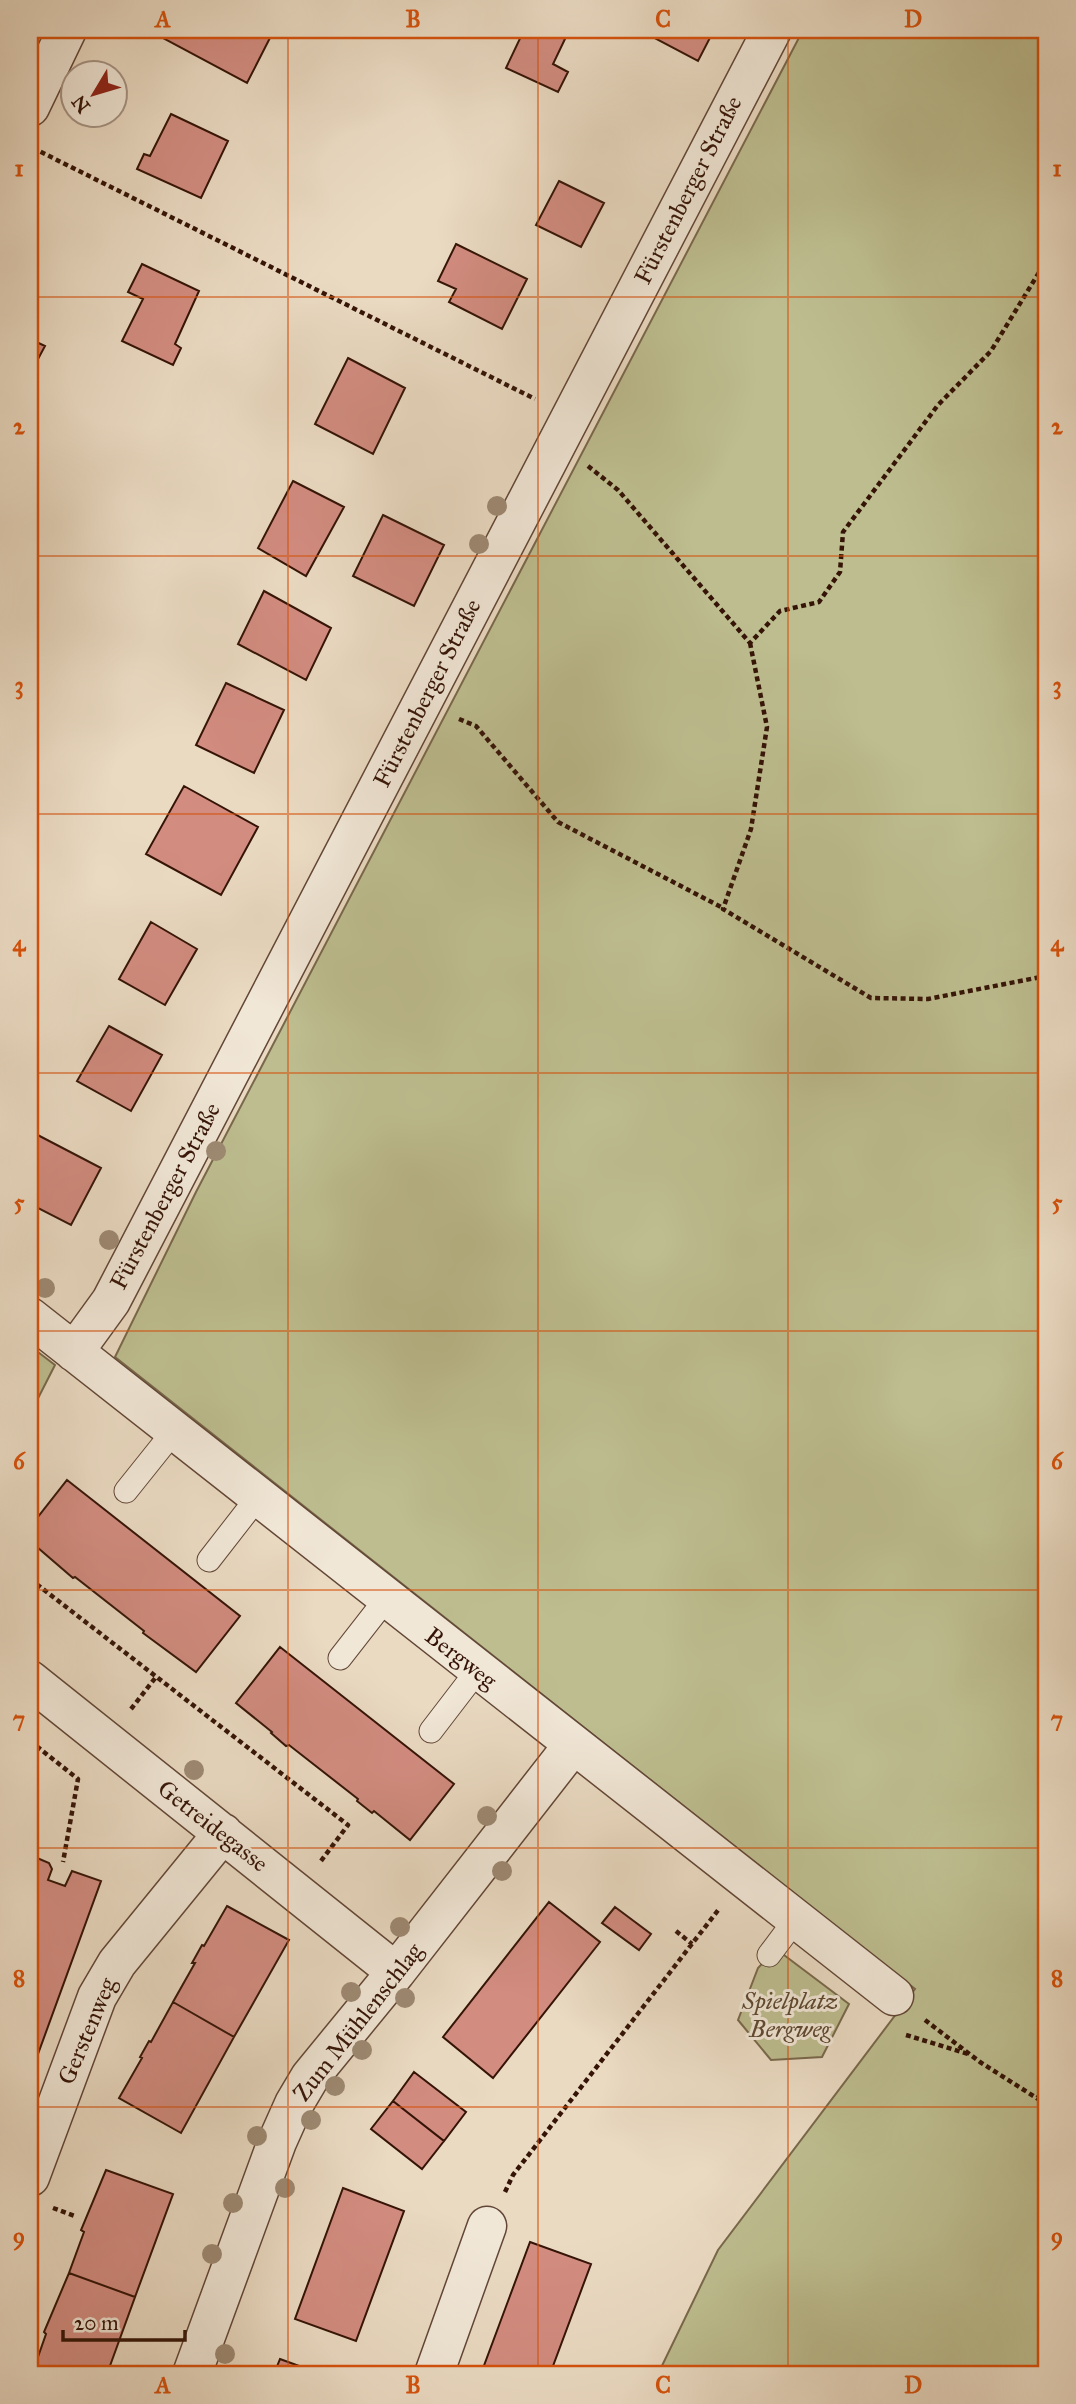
<svg xmlns="http://www.w3.org/2000/svg" width="1076" height="2404" viewBox="0 0 1076 2404" font-family="'IM FELL Great Primer',serif">
	<style>
		.green { fill: #bdbd8f; stroke: #79684b; stroke-width: 2 }
		.building { fill: #d28c80; stroke: #351407; stroke-width: 2 }
		.lines { fill: none; stroke-linecap: round; stroke-linejoin: round }
		.lane-casing { stroke: #624636; stroke-width: 25 }
		.street-casing { stroke: #624636; stroke-width: 41 }
		.path { stroke: #351407; stroke-width: 4.5; stroke-dasharray: 5 3.5; stroke-linecap: butt }
		.lane { stroke: #f1e7d7; stroke-width: 23 }
		.street { stroke: #f1e7d7; stroke-width: 38 }
		.tree { fill: #9d8972 }
		.grid { fill: none; stroke: #d6520c; stroke-width: 2; stroke-opacity: 0.55 }
		.labels { text-anchor: middle; stroke-width: 6; stroke-linejoin: round; paint-order: stroke }
		.street-label { font-size: 24px; fill: #351407; stroke: #f1e7d7 }
		.park-label { font-size: 24px; font-style: italic; fill: #5e4730; stroke: #f1e7d7 }
		.neatline { fill: none; stroke: #d6520c; stroke-width: 2.5 }
		.grid-label { font-size: 23px; text-anchor: middle; font-weight: bold; fill: #d6520c }
	</style>
	<rect width="100%" height="100%" fill="#eadac2"/>
	<filter id="stains"><feTurbulence type="fractalNoise" baseFrequency=".00286" numOctaves="4"/><feColorMatrix values="0 0 0 0 .2 0 0 0 0 .09 0 0 0 0 .02 0 0 0 .5 -.17"/></filter>
	<radialGradient id="worn" r=".72"><stop offset=".6" stop-color="#630" stop-opacity="0"/><stop offset="1" stop-color="#630" stop-opacity=".3"/></radialGradient>
	<path class="green" d="M 803,30 L 1046,30 L 1046,2374 L 658,2374 L 718,2250 L 915,1989 L 115,1357 L 196,1192 Z
		M 30,1346 L 55,1365 L 30,1414 Z
		M 776,1949 L 849,2004 L 822,2057 L 771,2060 L 738,2020 L 758,1968 Z"/>
	<path class="building" d="M 163,30 L 274,30 L 247,83 L 159,36 Z
		M 524,30 L 546,30 L 565,39 L 553,64 L 568,72 L 558,92 L 506,68 Z
		M 643,30 L 714,30 L 698,61 L 643,32 Z
		M 171,114 L 228,141 L 201,198 L 137,169 L 144,154 L 150,156 Z
		M 559,181 L 604,203 L 581,247 L 536,225 Z
		M 456,244 L 527,279 L 502,329 L 449,302 L 456,289 L 438,281 Z
		M 142,264 L 199,291 L 175,344 L 181,348 L 173,365 L 122,341 L 143,299 L 128,292 Z
		M 30,339 L 45,346 L 30,374 Z
		M 348,358 L 405,388 L 373,454 L 315,424 Z
		M 293,481 L 344,507 L 306,576 L 258,548 Z
		M 383,515 L 444,545 L 414,606 L 353,576 Z
		M 264,591 L 331,628 L 306,680 L 238,644 Z
		M 226,683 L 284,710 L 254,773 L 196,745 Z
		M 184,786 L 258,827 L 221,895 L 146,854 Z
		M 151,922 L 197,949 L 165,1005 L 119,979 Z
		M 109,1026 L 162,1055 L 131,1111 L 77,1081 Z
		M 30,1131 L 101,1168 L 71,1225 L 30,1204 Z
		M 67,1480 L 240,1616 L 196,1672 L 143,1633 L 144,1631 L 75,1577 L 73,1578 L 30,1541 L 30,1527 Z
		M 280,1647 L 454,1784 L 410,1840 L 374,1811 L 372,1813 L 357,1801 L 358,1799 L 289,1745 L 286,1746 L 271,1733 L 272,1732 L 236,1703 Z
		M 30,1855 L 49,1863 L 52,1869 L 48,1880 L 65,1886 L 72,1871 L 101,1881 L 30,2076 Z
		M 549,1902 L 600,1942 L 493,2078 L 443,2037 Z
		M 227,1906 L 289,1940 L 234,2037 L 173,2002 L 195,1963 L 192,1963 L 202,1945 L 204,1946 Z
		M 615,1907 L 651,1934 L 639,1950 L 602,1923 Z
		M 173,2002 L 234,2037 L 181,2133 L 119,2098 L 142,2058 L 140,2057 L 149,2041 L 151,2042 Z
		M 414,2072 L 466,2112 L 444,2141 L 393,2101 Z
		M 393,2101 L 444,2141 L 422,2169 L 371,2129 Z
		M 106,2170 L 173,2194 L 135,2297 L 69,2273 L 84,2232 L 81,2230 Z
		M 343,2188 L 404,2211 L 356,2341 L 295,2319 Z
		M 530,2242 L 591,2264 L 550,2374 L 489,2374 L 482,2371 Z
		M 69,2273 L 135,2297 L 107,2374 L 32,2374 L 46,2334 L 44,2332 Z
		M 280,2359 L 321,2374 L 274,2374 Z"/>
	<g class="lines">
		<g class="lane-casing">
			<path id="lane" d="M 126,1491 L 174,1431
				M 209,1560 L 258,1497
				M 340,1658 L 386,1599
				M 431,1731 L 477,1671
				M 769,1955 L 796,1919"/>
		</g>
		<g class="street-casing">
			<path id="street" d="M 30,107 L 67,30
				M 30,1317 L 894,1996
				M 74,1352 L 111,1301 L 772,30
				M 30,1680 L 396,1972
				M 30,2177 L 97,1997 L 117,1963 L 223,1833
				M 192,2374 L 277,2142 L 294,2104 L 310,2077 L 396,1972 L 573,1745
				M 434,2374 L 487,2226"/>
		</g>
		<path class="path" d="M 33,148 L 535,399
			M 588,466 L 618,490 L 750,643 L 780,611 L 819,602 L 840,572 L 843,532 L 938,405 L 991,351 L 1046,261
			M 750,643 L 767,727 L 751,829 L 723,909 L 871,998 L 928,999 L 1046,976
			M 459,719 L 476,726 L 558,822 L 723,908
			M 30,1579 L 348,1825 L 321,1861
			M 131,1709 L 156,1677
			M 30,1741 L 78,1779 L 63,1862
			M 676,1931 L 692,1944
			M 925,2020 L 980,2062 L 1046,2104
			M 906,2035 L 968,2054
			M 1037,2098 L 1046,2090
			M 505,2192 L 513,2175 L 719,1909
			M 53,2208 L 75,2216
			M 30,2319 L 37,2322
			M 1045,2374 L 1046,2372"/>
		<use href="#lane" class="lane"/>
		<use href="#street" class="street"/>
	</g>
	<g class="tree">
		<circle cx="497" cy="506" r="10"/>
		<circle cx="479" cy="544" r="10"/>
		<circle cx="216" cy="1151" r="10"/>
		<circle cx="109" cy="1240" r="10"/>
		<circle cx="45" cy="1288" r="10"/>
		<circle cx="194" cy="1770" r="10"/>
		<circle cx="487" cy="1816" r="10"/>
		<circle cx="502" cy="1871" r="10"/>
		<circle cx="400" cy="1927" r="10"/>
		<circle cx="351" cy="1992" r="10"/>
		<circle cx="405" cy="1998" r="10"/>
		<circle cx="362" cy="2050" r="10"/>
		<circle cx="335" cy="2086" r="10"/>
		<circle cx="311" cy="2120" r="10"/>
		<circle cx="257" cy="2136" r="10"/>
		<circle cx="285" cy="2188" r="10"/>
		<circle cx="233" cy="2203" r="10"/>
		<circle cx="212" cy="2254" r="10"/>
		<circle cx="225" cy="2354" r="10"/>
	</g>
	<path class="grid" d="M 288,30 L 288,2374M 538,30 L 538,2374M 788,30 L 788,2374M 30,297 L 1046,297M 30,556 L 1046,556M 30,814 L 1046,814M 30,1073 L 1046,1073M 30,1331 L 1046,1331M 30,1590 L 1046,1590M 30,1848 L 1046,1848M 30,2107 L 1046,2107"/>
	<g class="labels">
		<g class="street-label">
			<text transform="translate(688 190) rotate(-63)" y="8">Fürstenberger Straße</text>
			<text transform="translate(427 693) rotate(-63)" y="8">Fürstenberger Straße</text>
			<text transform="translate(165 1196) rotate(-62)" y="8">Fürstenberger Straße</text>
			<text transform="translate(461 1658) rotate(38)" y="8">Bergweg</text>
			<text transform="translate(213 1826) rotate(38)" y="8">Getreidegasse</text>
			<text transform="translate(358 2022) rotate(-52)" y="8">Zum Mühlenschlag</text>
			<text transform="translate(87 2031) rotate(-67)" y="8">Gerstenweg</text>
		</g>
		<g class="park-label">
			<text x="790" y="2009">Spielplatz<tspan x="790" dy="28">Bergweg</tspan></text>
		</g>
	</g>
	<rect width="1076" height="2404" fill="none" stroke="#eadac2" stroke-width="77"/>
	<g transform="translate(94 94) rotate(232)"><circle r="33" fill="#f1e7d7" stroke="#a69384" stroke-width="2"/>
	<path d="M0-5L12 26L0 18L-12 26Z" fill="#8f2418"/>
	<text y="-10" font-size="19" font-weight="bold" text-anchor="middle" fill="#351407">N</text>
	</g>
	<path d="M63 2330v10h122v-10" fill="none" stroke="#351407" stroke-width="3.5"/>
	<text x="74" y="2330" font-size="21" fill="#351407" stroke="#f1e7d7" stroke-width="5" paint-order="stroke">20 m</text>
	<rect x="38" y="38" width="1000" height="2328" class="neatline"/>
	<g class="grid-label">
		<text x="163" y="27">A</text>
		<text x="413" y="27">B</text>
		<text x="663" y="27">C</text>
		<text x="913" y="27">D</text>
		<text x="19" y="176">1</text>
		<text x="1057" y="176">1</text>
		<text x="19" y="434">2</text>
		<text x="1057" y="434">2</text>
		<text x="19" y="693">3</text>
		<text x="1057" y="693">3</text>
		<text x="19" y="951">4</text>
		<text x="1057" y="951">4</text>
		<text x="19" y="1210">5</text>
		<text x="1057" y="1210">5</text>
		<text x="19" y="1469">6</text>
		<text x="1057" y="1469">6</text>
		<text x="19" y="1727">7</text>
		<text x="1057" y="1727">7</text>
		<text x="19" y="1986">8</text>
		<text x="1057" y="1986">8</text>
		<text x="19" y="2244">9</text>
		<text x="1057" y="2244">9</text>
		<text x="163" y="2393">A</text>
		<text x="413" y="2393">B</text>
		<text x="663" y="2393">C</text>
		<text x="913" y="2393">D</text>
	</g>
	<rect width="100%" height="100%" filter="url(#stains)"/>
	<rect width="100%" height="100%" fill="url(#worn)"/>
</svg>
